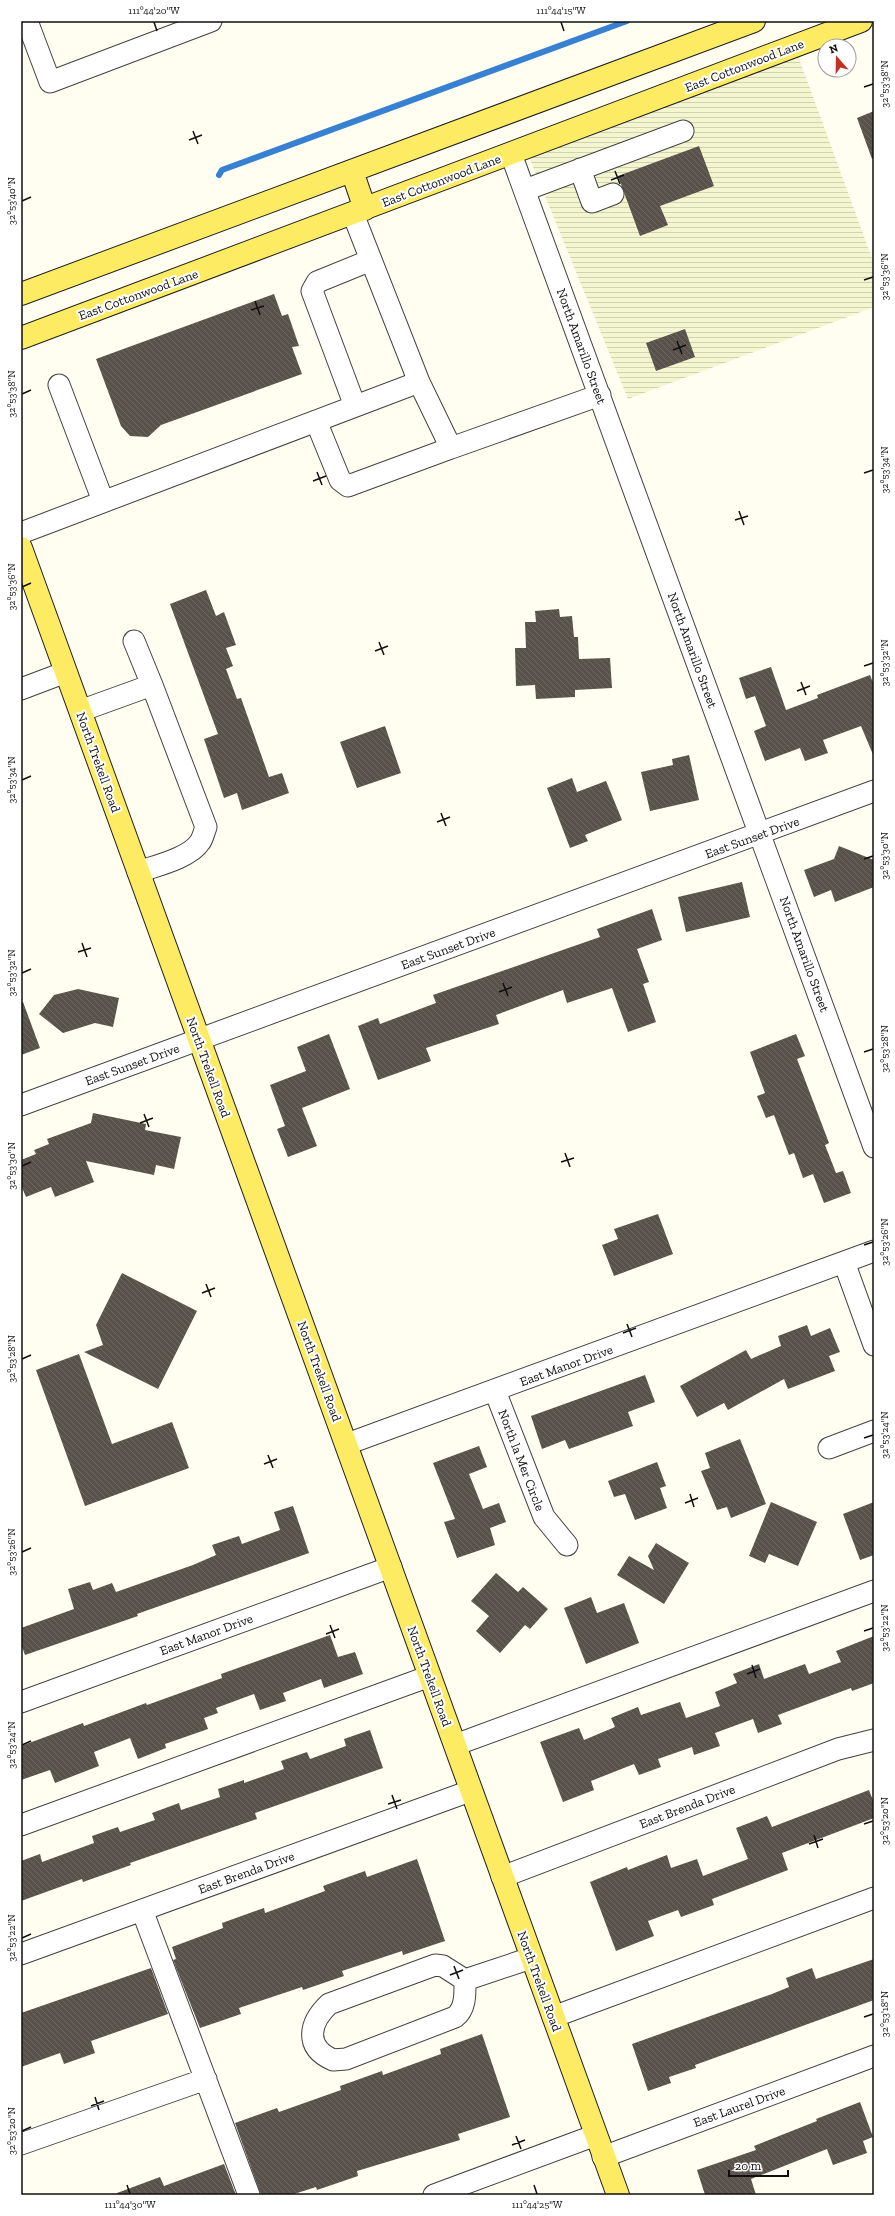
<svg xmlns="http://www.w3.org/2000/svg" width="895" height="2216" viewBox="0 0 895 2216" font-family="'Zilla Slab',serif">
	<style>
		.farmland { fill: url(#farmland-rules) }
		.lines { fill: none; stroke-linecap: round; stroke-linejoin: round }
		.stream { stroke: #3780d2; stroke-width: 6 }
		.building { fill: url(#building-back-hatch) }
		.minor-casing { stroke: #424242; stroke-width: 23 }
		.major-casing { stroke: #202020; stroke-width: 24 }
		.minor { stroke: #fff; stroke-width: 21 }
		.major { stroke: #fdec63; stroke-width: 22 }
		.ticks { fill: none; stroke: #0f0f0f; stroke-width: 1.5 }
		.labels { text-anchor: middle; stroke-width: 4; stroke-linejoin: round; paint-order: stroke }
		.street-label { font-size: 13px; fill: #0f0f0f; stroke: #fff }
		.neatline { fill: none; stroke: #0f0f0f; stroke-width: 1.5 }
		.ticks-label { font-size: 10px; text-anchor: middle; fill: #0f0f0f }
	</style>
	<defs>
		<pattern id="farmland-rules" width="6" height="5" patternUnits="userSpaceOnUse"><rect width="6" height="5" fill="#f4f6cf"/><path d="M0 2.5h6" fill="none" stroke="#d0d2b1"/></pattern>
		<pattern id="building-back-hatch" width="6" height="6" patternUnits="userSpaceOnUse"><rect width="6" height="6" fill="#58524b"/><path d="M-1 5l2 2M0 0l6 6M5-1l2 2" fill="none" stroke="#6b6661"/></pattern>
	</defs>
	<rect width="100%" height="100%" fill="#fffef1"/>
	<path class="farmland" d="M 797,53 L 874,264 L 874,307 L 628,399 L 529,157 Z"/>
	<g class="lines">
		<path class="stream" d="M 219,175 L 222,170 L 627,21"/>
	</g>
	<path class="building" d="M 874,111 L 874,159 L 872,159 L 857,118 Z
		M 699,146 L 714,186 L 660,206 L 668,225 L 640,236 L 618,176 Z
		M 274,294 L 282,316 L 288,314 L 299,346 L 292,347 L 302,374 L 161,425 L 148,437 L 130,436 L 121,426 L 96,359 Z
		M 685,329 L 695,357 L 656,371 L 646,343 Z
		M 206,590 L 216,616 L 224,612 L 236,645 L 226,648 L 233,666 L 226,669 L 237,699 L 241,698 L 269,777 L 282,773 L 289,793 L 242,810 L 237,793 L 224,798 L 204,739 L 218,734 L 170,604 Z
		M 559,609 L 560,617 L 572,616 L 574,637 L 578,637 L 579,659 L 610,658 L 612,688 L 575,690 L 575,697 L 536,699 L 535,685 L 516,686 L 515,648 L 526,648 L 525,622 L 536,622 L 535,611 Z
		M 771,667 L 786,710 L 818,698 L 817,695 L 870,675 L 874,685 L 874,757 L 861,726 L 823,740 L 828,753 L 805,761 L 800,748 L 765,761 L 754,731 L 766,726 L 755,696 L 746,699 L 739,678 Z
		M 385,726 L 401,773 L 357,788 L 340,742 Z
		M 689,755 L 699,800 L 650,811 L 641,772 L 673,765 L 672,759 Z
		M 572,778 L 577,792 L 606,781 L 622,820 L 585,835 L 588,841 L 570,848 L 547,788 Z
		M 839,846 L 874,860 L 874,887 L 835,902 L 831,890 L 814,897 L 804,870 L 834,859 Z
		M 742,882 L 750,917 L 686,932 L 678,897 Z
		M 652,909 L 662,940 L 637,949 L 649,982 L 643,984 L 656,1022 L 628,1032 L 612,988 L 567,1003 L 563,990 L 496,1015 L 499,1024 L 426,1048 L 431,1061 L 378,1080 L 358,1026 L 378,1018 L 380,1024 L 436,1003 L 433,995 L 600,937 L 597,929 Z
		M 78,989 L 119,998 L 113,1027 L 95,1023 L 63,1033 L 39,1014 L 54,995 Z
		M 21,1002 L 23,1002 L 40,1048 L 21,1055 Z
		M 329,1034 L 350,1089 L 302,1108 L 317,1146 L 288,1157 L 277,1129 L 285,1126 L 270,1085 L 306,1071 L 297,1047 Z
		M 796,1034 L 805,1056 L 797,1059 L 829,1143 L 825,1145 L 836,1173 L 843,1171 L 851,1193 L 824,1203 L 813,1174 L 803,1178 L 794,1153 L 789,1155 L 774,1115 L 766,1118 L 757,1096 L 765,1093 L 750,1052 Z
		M 93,1113 L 146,1124 L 145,1130 L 181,1137 L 174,1169 L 156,1165 L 154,1175 L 86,1161 L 94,1182 L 55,1197 L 51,1187 L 26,1197 L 21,1185 L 21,1160 L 36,1154 L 34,1150 L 49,1144 L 47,1139 L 91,1123 Z
		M 658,1214 L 673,1254 L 614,1276 L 602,1245 L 618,1239 L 614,1229 Z
		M 122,1273 L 197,1311 L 158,1389 L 84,1352 L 103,1345 L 96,1325 Z
		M 807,1325 L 811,1336 L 830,1328 L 840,1352 L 829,1356 L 835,1371 L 788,1389 L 784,1379 L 728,1410 L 724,1403 L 697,1417 L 680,1386 L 746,1350 L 751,1359 L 781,1346 L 778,1336 Z
		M 79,1354 L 112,1444 L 172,1422 L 189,1468 L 85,1506 L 36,1370 Z
		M 645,1375 L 655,1402 L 628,1412 L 633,1426 L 569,1449 L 565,1440 L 542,1449 L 531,1416 Z
		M 740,1439 L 766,1504 L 731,1518 L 727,1507 L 717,1510 L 701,1471 L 710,1468 L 705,1453 Z
		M 479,1446 L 487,1467 L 469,1474 L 483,1509 L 499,1503 L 506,1522 L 490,1528 L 495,1545 L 457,1558 L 444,1522 L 455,1519 L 433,1463 Z
		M 657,1462 L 666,1486 L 660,1488 L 667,1508 L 635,1520 L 625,1494 L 614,1497 L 608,1481 Z
		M 771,1502 L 817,1522 L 798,1566 L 769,1554 L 765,1563 L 749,1556 Z
		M 874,1502 L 874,1555 L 860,1560 L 843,1514 Z
		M 293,1506 L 309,1553 L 137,1614 L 138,1616 L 25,1655 L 21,1644 L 21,1628 L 74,1609 L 68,1589 L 90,1582 L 93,1590 L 112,1583 L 116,1592 L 193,1565 L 216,1555 L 212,1545 L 239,1536 L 242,1544 L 280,1530 L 274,1512 Z
		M 656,1543 L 689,1563 L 664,1604 L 617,1575 L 629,1556 L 654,1570 L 648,1556 Z
		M 496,1573 L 518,1592 L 523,1587 L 548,1609 L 530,1629 L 525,1625 L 500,1653 L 476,1631 L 489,1616 L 471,1601 Z
		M 591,1597 L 597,1613 L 624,1603 L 639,1643 L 586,1664 L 564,1608 Z
		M 330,1635 L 338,1657 L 355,1652 L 363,1674 L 324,1688 L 321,1679 L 283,1693 L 286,1701 L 260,1710 L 254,1694 L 216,1708 L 218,1713 L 204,1718 L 208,1729 L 165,1744 L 166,1748 L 138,1759 L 130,1738 L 94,1752 L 99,1766 L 55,1783 L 50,1770 L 21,1780 L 21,1746 L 83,1723 L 84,1726 L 146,1703 L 147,1705 L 222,1678 L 221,1674 Z
		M 874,1636 L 874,1683 L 852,1691 L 851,1688 L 778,1715 L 782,1724 L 758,1733 L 753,1719 L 715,1733 L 720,1746 L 694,1755 L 692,1747 L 658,1759 L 661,1767 L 639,1775 L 634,1764 L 591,1781 L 594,1790 L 563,1802 L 540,1742 L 579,1728 L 584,1740 L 615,1727 L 611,1718 L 638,1707 L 641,1715 L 680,1702 L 686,1718 L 720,1706 L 715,1692 L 737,1683 L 733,1674 L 759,1664 L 764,1679 L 805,1664 L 809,1674 L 841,1662 L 836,1651 Z
		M 370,1730 L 383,1768 L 255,1813 L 257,1819 L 130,1863 L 131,1865 L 83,1882 L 82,1879 L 21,1901 L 21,1861 L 40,1854 L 42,1862 L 94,1843 L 92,1836 L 118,1827 L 120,1832 L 155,1820 L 152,1813 L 179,1803 L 181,1810 L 220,1797 L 218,1789 L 244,1780 L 244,1783 L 284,1769 L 281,1761 L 307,1752 L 310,1759 L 346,1746 L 344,1739 Z
		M 869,1790 L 874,1803 L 874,1818 L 782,1853 L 788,1870 L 712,1899 L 714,1905 L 681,1917 L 678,1910 L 648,1921 L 654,1936 L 616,1951 L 590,1882 L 627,1867 L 628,1870 L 667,1855 L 671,1868 L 697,1859 L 703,1876 L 748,1859 L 736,1828 L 767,1816 L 772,1827 Z
		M 417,1859 L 445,1941 L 403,1955 L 402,1951 L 342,1971 L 344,1976 L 303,1990 L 302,1987 L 239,2008 L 241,2014 L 200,2028 L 173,1960 L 176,1959 L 172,1947 L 223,1928 L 222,1923 L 264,1908 L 265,1913 L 325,1891 L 323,1886 L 365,1871 L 367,1877 Z
		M 874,1959 L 874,2000 L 695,2065 L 696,2068 L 669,2077 L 671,2083 L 648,2091 L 632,2044 L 772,1994 L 789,1987 L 786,1978 L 812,1968 L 816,1979 Z
		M 151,1968 L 168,2014 L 91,2041 L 95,2053 L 64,2064 L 60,2053 L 21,2067 L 21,2013 Z
		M 482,2034 L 510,2117 L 458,2134 L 460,2140 L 357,2171 L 358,2176 L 317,2190 L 316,2187 L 291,2195 L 261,2195 L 235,2123 L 277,2108 L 279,2112 L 341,2090 L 340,2086 L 382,2071 L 383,2075 L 441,2054 L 440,2049 Z
		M 860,2102 L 873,2137 L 863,2141 L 867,2153 L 833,2165 L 827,2149 L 751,2179 L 756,2195 L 705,2195 L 697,2170 L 756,2150 L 754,2146 L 817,2121 L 816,2119 Z
		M 224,2164 L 236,2195 L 117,2195 L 117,2193 L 160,2177 L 164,2186 Z"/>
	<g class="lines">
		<g class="minor-casing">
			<path id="minor" d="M 27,21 L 50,82 L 211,21
				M 511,154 L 874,1147
				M 580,169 L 592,202 L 613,194
				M 525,190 L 683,131
				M 353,214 L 419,382
				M 59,385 L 103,501
				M 355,406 L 312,291 L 317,282 L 371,260
				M 316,421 L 340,480 L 348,486 L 451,448
				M 21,533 L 419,382 L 451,448 L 600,395
				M 134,641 L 152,685
				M 21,689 L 66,672
				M 80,711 L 152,685 L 206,827 C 204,832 203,838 200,842 C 190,858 155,866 138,872
				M 21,1105 L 874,791
				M 844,1262 L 874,1345
				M 495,1391 L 544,1517 L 567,1545
				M 347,1444 L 874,1251
				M 829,1448 L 874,1431
				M 21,1702 L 391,1567
				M 455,1745 L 874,1591
				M 21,1825 L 430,1676
				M 502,1877 L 838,1749 L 874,1740
				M 142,1910 L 249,2195
				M 21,1954 L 470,1791
				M 465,1980 C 465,1993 466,2009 455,2017 L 346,2059 L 333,2060 C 304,2047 309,2023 329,2004 L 435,1965 L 443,1966 L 465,1980 L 531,1958
				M 553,2017 L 874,1898
				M 21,2144 L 206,2079
				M 603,2157 L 874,2056
				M 434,2195 L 596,2135"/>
		</g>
		<g class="major-casing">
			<path id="major" d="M 352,171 L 365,209
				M 21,294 L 754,21
				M 21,338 L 861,21
				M 21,548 L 618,2195"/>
		</g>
		<use href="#minor" class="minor"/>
		<use href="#major" class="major"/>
	</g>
	<path class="ticks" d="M 154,22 L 157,31M 561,22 L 564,31M 864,87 L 873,84M 193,131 L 198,144M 189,140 L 202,135M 615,171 L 620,184M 611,180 L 624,175M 22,201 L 31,197M 864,280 L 873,277M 255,301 L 260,315M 251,310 L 264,306M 677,341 L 682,354M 673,350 L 686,345M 22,394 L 31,390M 317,472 L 322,485M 864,473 L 873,470M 313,481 L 326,476M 739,511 L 744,525M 735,520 L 748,516M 22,587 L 31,583M 379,642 L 384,655M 375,651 L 388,646M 864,666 L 873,663M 801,682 L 806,695M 797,691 L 810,686M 22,780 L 31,776M 441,813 L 446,826M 437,822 L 450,817M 864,859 L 873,856M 82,943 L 87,957M 78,952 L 91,948M 22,973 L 31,969M 503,983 L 508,996M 499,992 L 512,987M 864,1052 L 873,1049M 144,1114 L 149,1127M 140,1123 L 153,1118M 565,1153 L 570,1167M 561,1162 L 574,1158M 22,1166 L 31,1162M 864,1245 L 873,1242M 206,1284 L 211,1297M 202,1293 L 215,1288M 627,1324 L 632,1337M 623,1333 L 636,1328M 22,1359 L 31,1355M 864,1438 L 873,1435M 268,1455 L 273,1468M 264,1464 L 277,1459M 690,1494 L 694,1507M 685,1503 L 698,1498M 22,1552 L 31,1548M 330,1625 L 335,1638M 864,1631 L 873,1628M 326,1634 L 339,1629M 752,1665 L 756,1678M 747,1674 L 760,1669M 22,1745 L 31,1741M 392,1795 L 397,1809M 388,1804 L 401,1800M 864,1824 L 873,1821M 814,1835 L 818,1848M 809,1844 L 823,1839M 22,1938 L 31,1934M 454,1966 L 459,1979M 450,1975 L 463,1970M 864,2017 L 873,2014M 95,2097 L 99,2110M 91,2106 L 104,2101M 22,2131 L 31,2127M 516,2136 L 521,2149M 512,2145 L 525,2140M 127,2185 L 130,2194M 534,2185 L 537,2194"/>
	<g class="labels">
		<g class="street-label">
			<text transform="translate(744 65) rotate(-21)" y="5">East Cottonwood Lane</text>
			<text transform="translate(441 180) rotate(-21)" y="5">East Cottonwood Lane</text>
			<text transform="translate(138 294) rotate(-20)" y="5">East Cottonwood Lane</text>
			<text transform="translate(582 346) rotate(70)" y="5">North Amarillo Street</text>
			<text transform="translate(693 650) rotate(70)" y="5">North Amarillo Street</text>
			<text transform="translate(99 762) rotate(70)" y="5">North Trekell Road</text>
			<text transform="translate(752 837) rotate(-20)" y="5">East Sunset Drive</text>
			<text transform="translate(448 948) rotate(-20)" y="5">East Sunset Drive</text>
			<text transform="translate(805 954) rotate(70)" y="5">North Amarillo Street</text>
			<text transform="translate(132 1064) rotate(-20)" y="5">East Sunset Drive</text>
			<text transform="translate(209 1067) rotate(70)" y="5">North Trekell Road</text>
			<text transform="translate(566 1365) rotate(-20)" y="5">East Manor Drive</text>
			<text transform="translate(320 1371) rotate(70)" y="5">North Trekell Road</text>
			<text transform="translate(522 1460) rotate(69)" y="5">North la Mer Circle</text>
			<text transform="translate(206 1634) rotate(-20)" y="5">East Manor Drive</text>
			<text transform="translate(430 1676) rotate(70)" y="5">North Trekell Road</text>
			<text transform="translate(687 1806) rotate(-21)" y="5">East Brenda Drive</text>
			<text transform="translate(246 1872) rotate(-20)" y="5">East Brenda Drive</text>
			<text transform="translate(540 1981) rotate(70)" y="5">North Trekell Road</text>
			<text transform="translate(739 2106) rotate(-20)" y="5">East Laurel Drive</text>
		</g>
	</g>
	<rect width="895" height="2216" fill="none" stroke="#ffffff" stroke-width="44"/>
	<g transform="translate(837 58) rotate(340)"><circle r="19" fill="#ffffff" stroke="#9f9f9f"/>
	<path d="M0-3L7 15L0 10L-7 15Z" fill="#c52f21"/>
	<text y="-6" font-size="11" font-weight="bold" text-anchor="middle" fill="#0f0f0f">N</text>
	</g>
	<path d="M729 2170v6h59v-6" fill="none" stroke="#0f0f0f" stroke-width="2"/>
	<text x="735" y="2170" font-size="12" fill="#0f0f0f" stroke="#ffffff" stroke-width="3" paint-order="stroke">20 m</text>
	<rect x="22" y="22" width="851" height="2172" class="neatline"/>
	<g class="ticks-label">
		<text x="154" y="14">111°44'20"W</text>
		<text x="561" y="14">111°44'15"W</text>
		<text transform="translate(884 84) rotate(-90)" y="4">32°53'38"N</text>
		<text transform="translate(11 201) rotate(-90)" y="4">32°53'40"N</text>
		<text transform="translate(884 277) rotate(-90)" y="4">32°53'36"N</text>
		<text transform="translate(11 394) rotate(-90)" y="4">32°53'38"N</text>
		<text transform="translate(884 470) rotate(-90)" y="4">32°53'34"N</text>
		<text transform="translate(11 587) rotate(-90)" y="4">32°53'36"N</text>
		<text transform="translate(884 663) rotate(-90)" y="4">32°53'32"N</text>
		<text transform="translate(11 780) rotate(-90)" y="4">32°53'34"N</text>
		<text transform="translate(884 856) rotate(-90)" y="4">32°53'30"N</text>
		<text transform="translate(11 973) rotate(-90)" y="4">32°53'32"N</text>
		<text transform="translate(884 1049) rotate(-90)" y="4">32°53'28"N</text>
		<text transform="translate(11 1166) rotate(-90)" y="4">32°53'30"N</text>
		<text transform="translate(884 1242) rotate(-90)" y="4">32°53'26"N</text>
		<text transform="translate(11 1359) rotate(-90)" y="4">32°53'28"N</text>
		<text transform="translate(884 1435) rotate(-90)" y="4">32°53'24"N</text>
		<text transform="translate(11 1552) rotate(-90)" y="4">32°53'26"N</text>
		<text transform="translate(884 1628) rotate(-90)" y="4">32°53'22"N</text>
		<text transform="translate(11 1745) rotate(-90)" y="4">32°53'24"N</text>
		<text transform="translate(884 1821) rotate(-90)" y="4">32°53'20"N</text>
		<text transform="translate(11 1938) rotate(-90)" y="4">32°53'22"N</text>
		<text transform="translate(884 2014) rotate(-90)" y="4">32°53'18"N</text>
		<text transform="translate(11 2131) rotate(-90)" y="4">32°53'20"N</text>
		<text x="130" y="2208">111°44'30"W</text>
		<text x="537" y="2208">111°44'25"W</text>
	</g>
</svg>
